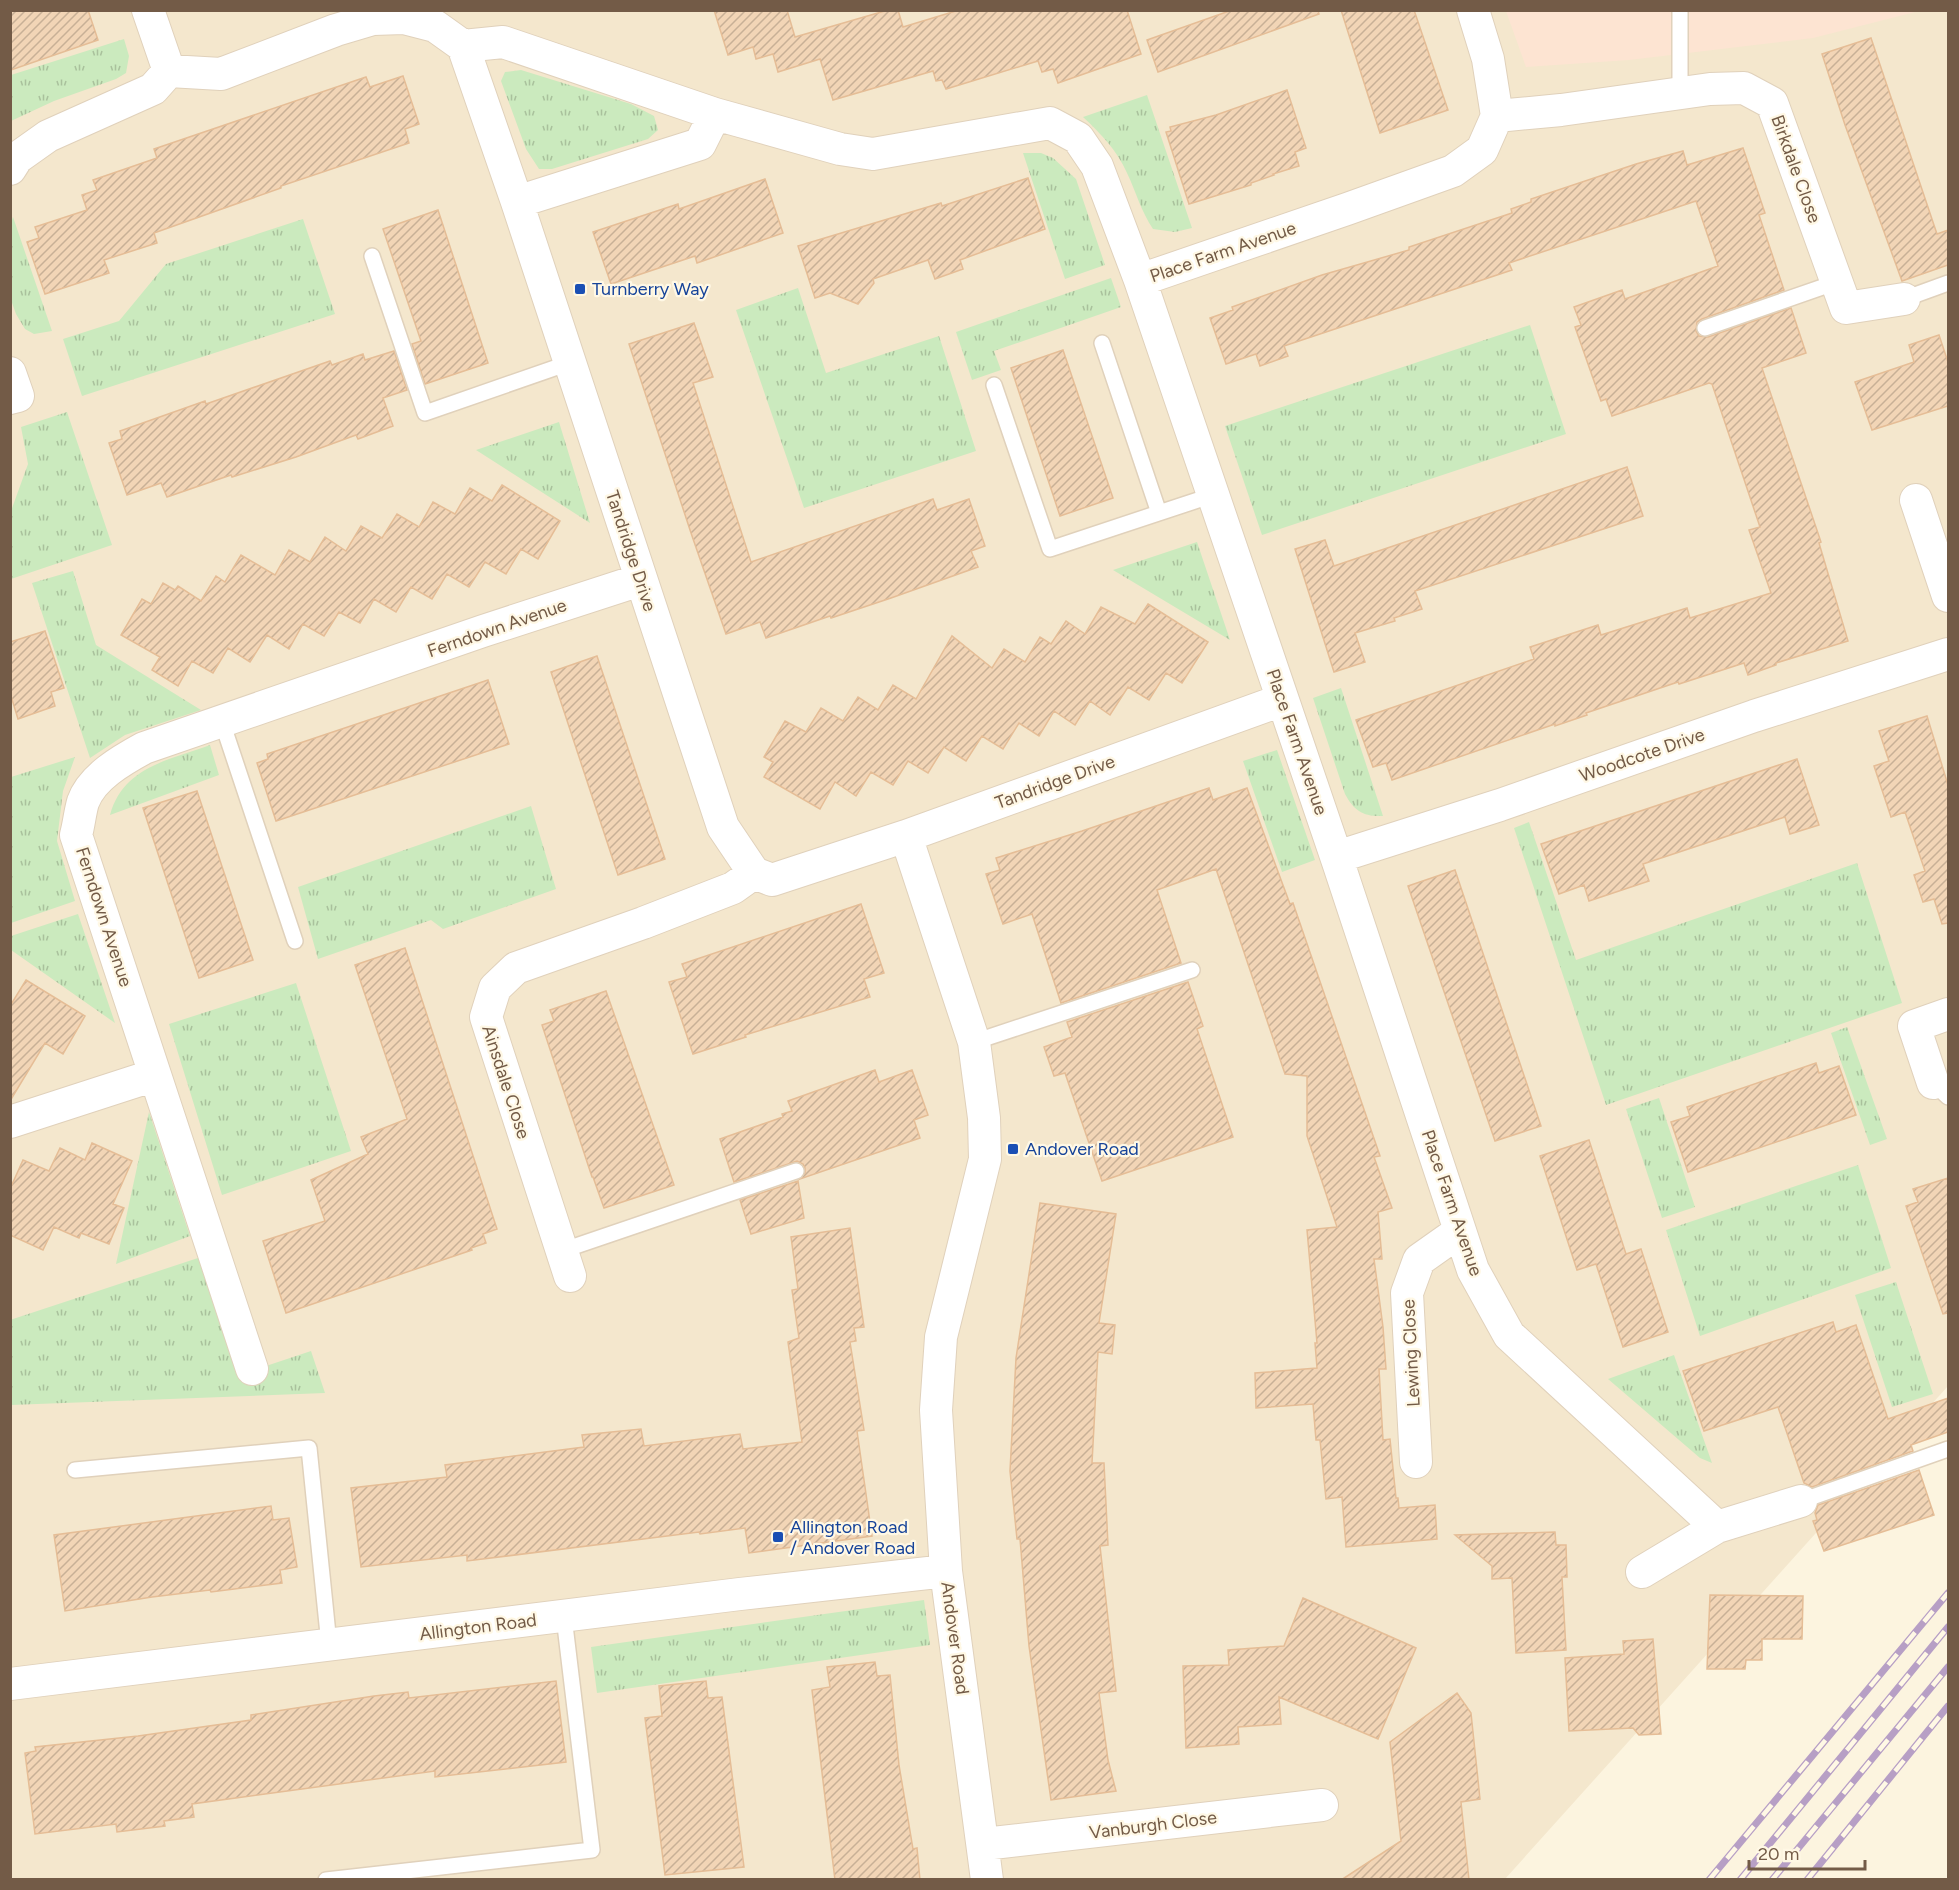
<svg xmlns="http://www.w3.org/2000/svg" width="1959" height="1890" viewBox="0 0 1959 1890" font-family="Figtree,sans-serif">
	<style>
		.residential { fill: #f4e7cd }
		.commercial { fill: #fde4d2 }
		.grass { fill: url(#grass-tufts) }
		.building { fill: url(#building-hatch); stroke: #e5bd96; stroke-width: 1.5 }
		.lines { fill: none; stroke-linecap: round; stroke-linejoin: round }
		.service-casing { stroke: #e0d1bb; stroke-width: 18 }
		.minor-casing { stroke: #e0d1bb; stroke-width: 34 }
		.service { stroke: #fff; stroke-width: 15 }
		.minor { stroke: #fff; stroke-width: 32 }
		.rail-casing { stroke: #b79fc5; stroke-width: 7 }
		.rail { stroke: #fff8e5; stroke-width: 4.5; stroke-dasharray: 14; stroke-linecap: butt }
		.transit-dot { fill: #1a4fb4; stroke: #fff8e5; stroke-width: 2 }
		.labels { text-anchor: middle; stroke-width: 4.5; stroke-linejoin: round; paint-order: stroke }
		.street-label { font-size: 18px; fill: #735b47; stroke: #fff8e5 }
		.transit-label { font-size: 18px; fill: #164399; stroke: #fff8e5; text-anchor: start }
	</style>
	<defs>
		<pattern id="grass-tufts" width="24" height="20" patternUnits="userSpaceOnUse" patternTransform="scale(1.5)"><rect width="24" height="20" fill="#cbeabe"/><path d="M3 7l-1-3M5 7V3M7 7l1-3M15 17l-1-3M17 17v-4M19 17l1-3" fill="none" stroke="#a9c19c"/></pattern>
		<pattern id="building-hatch" width="6" height="6" patternUnits="userSpaceOnUse" patternTransform="scale(1.5)"><rect width="6" height="6" fill="#f2d5b6"/><path d="M-1 1l2-2M0 6l6-6M5 7l2-2" fill="none" stroke="#c8b096"/></pattern>
	</defs>
	<rect width="100%" height="100%" fill="#fcf4df"/>
	<path class="residential" d="M 11,11 L 1948,11 L 1948,1386 L 1505,1879 L 11,1880 Z"/>
	<path class="commercial" d="M 1923,10 L 1813,38 L 1629,60 L 1526,67 L 1506,11 Z"/>
	<path class="grass" d="M 124,39 L 129,56 L 126,73 L 116,79 L 54,101 L 11,121 L 11,75 Z
		M 521,70 L 631,104 L 654,116 L 658,130 L 648,139 L 552,169 L 539,169 L 526,149 L 501,81 L 505,72 Z
		M 1147,95 L 1192,228 L 1175,232 L 1153,229 C 1141,211 1136,192 1127,173 C 1117,150 1101,134 1083,117 Z
		M 1023,153 L 1041,153 L 1053,158 L 1076,179 L 1105,265 L 1065,279 Z
		M 13,217 L 52,331 L 34,334 L 25,329 L 16,314 L 11,300 L 10,226 Z
		M 303,219 L 335,314 L 82,396 L 63,339 L 119,321 L 166,264 Z
		M 1111,278 L 1121,307 L 994,351 L 1001,370 L 972,380 L 956,332 Z
		M 798,288 L 826,373 L 939,336 L 976,451 L 804,508 L 736,310 Z
		M 1530,325 L 1566,434 L 1262,535 L 1225,426 Z
		M 67,412 L 112,545 L 11,579 L 11,511 L 28,464 L 21,427 Z
		M 559,422 L 590,523 L 476,450 Z
		M 1197,542 L 1230,640 L 1113,570 Z
		M 73,571 L 96,645 L 201,710 L 125,735 L 90,758 L 32,583 Z
		M 1341,688 L 1383,816 C 1364,817 1354,811 1345,794 L 1313,698 Z
		M 210,745 L 219,775 L 110,815 C 123,767 169,760 210,745 Z
		M 1277,750 L 1315,860 L 1282,872 L 1243,761 Z
		M 75,757 L 63,791 L 57,841 L 75,901 L 11,923 L 11,777 Z
		M 531,806 L 556,889 L 443,929 L 431,920 L 318,959 L 298,887 Z
		M 1529,822 L 1576,960 L 1857,863 L 1902,1003 L 1606,1105 L 1514,828 Z
		M 78,914 L 115,1023 L 11,950 L 11,936 Z
		M 296,983 L 351,1151 L 222,1195 L 169,1024 Z
		M 1847,1027 L 1887,1139 L 1870,1145 L 1831,1033 Z
		M 1659,1098 L 1695,1207 L 1662,1218 L 1626,1109 Z
		M 149,1112 L 190,1236 L 116,1264 Z
		M 1858,1165 L 1891,1268 L 1700,1336 L 1666,1230 Z
		M 201,1257 L 242,1374 L 311,1351 L 325,1393 L 11,1405 L 10,1320 Z
		M 1896,1282 L 1933,1394 L 1892,1407 L 1855,1295 Z
		M 1674,1355 L 1712,1463 L 1700,1458 L 1608,1379 Z
		M 924,1600 L 930,1645 L 597,1693 L 591,1647 Z"/>
	<path class="building" d="M 11,10 L 88,10 L 98,40 L 11,70 Z
		M 714,10 L 787,10 L 795,37 L 888,10 L 898,10 L 903,27 L 959,10 L 1127,10 L 1141,54 L 1058,83 L 1053,69 L 1042,72 L 1038,61 L 946,89 L 942,80 L 936,81 L 933,71 L 833,100 L 820,59 L 778,72 L 773,54 L 756,59 L 753,47 L 728,55 Z
		M 1232,10 L 1318,10 L 1319,14 L 1158,72 L 1147,40 Z
		M 1341,10 L 1414,10 L 1448,110 L 1380,133 Z
		M 1871,38 L 1937,234 L 1948,230 L 1948,265 L 1902,281 L 1845,125 L 1822,54 Z
		M 403,76 L 419,124 L 405,129 L 409,143 L 281,186 L 281,188 L 154,233 L 157,243 L 104,260 L 109,273 L 45,294 L 27,242 L 39,238 L 35,227 L 87,210 L 82,195 L 97,190 L 93,180 L 157,158 L 154,149 L 366,77 L 370,87 Z
		M 1287,90 L 1306,148 L 1295,152 L 1299,166 L 1273,174 L 1274,175 L 1251,183 L 1251,185 L 1189,204 L 1166,132 L 1171,131 L 1170,127 L 1216,115 Z
		M 1743,148 L 1765,213 L 1759,215 L 1784,290 L 1702,319 L 1697,322 L 1696,331 L 1699,336 L 1708,337 L 1791,308 L 1806,353 L 1762,368 L 1821,542 L 1819,543 L 1848,641 L 1776,663 L 1776,665 L 1748,675 L 1744,663 L 1679,684 L 1678,682 L 1586,713 L 1587,715 L 1555,726 L 1555,724 L 1392,780 L 1386,763 L 1373,767 L 1356,720 L 1534,659 L 1530,647 L 1598,625 L 1601,635 L 1687,608 L 1690,618 L 1771,593 L 1749,530 L 1760,527 L 1712,384 L 1709,383 L 1612,416 L 1606,399 L 1601,401 L 1575,327 L 1581,325 L 1574,307 L 1622,290 L 1625,299 L 1718,266 L 1696,201 L 1509,263 L 1512,270 L 1284,346 L 1288,356 L 1260,366 L 1256,354 L 1226,364 L 1210,318 L 1233,310 L 1232,307 L 1322,275 L 1409,250 L 1409,247 L 1512,213 L 1511,209 L 1531,202 L 1531,199 L 1636,164 L 1683,151 L 1687,165 Z
		M 1028,178 L 1045,229 L 960,260 L 963,269 L 935,279 L 928,260 L 873,279 L 874,283 L 858,304 L 830,293 L 815,298 L 798,246 L 941,203 L 942,206 Z
		M 765,179 L 783,233 L 697,263 L 695,256 L 611,284 L 593,232 L 678,204 L 679,209 Z
		M 438,210 L 488,363 L 425,384 L 412,344 L 421,341 L 383,229 Z
		M 694,323 L 713,377 L 693,383 L 751,562 L 933,499 L 937,510 L 969,499 L 985,546 L 971,551 L 978,567 L 891,598 L 831,618 L 830,616 L 766,638 L 760,622 L 726,634 L 691,533 L 629,344 Z
		M 1939,335 L 1948,362 L 1948,406 L 1872,430 L 1855,382 L 1914,362 L 1909,345 Z
		M 1063,350 L 1113,498 L 1060,516 L 1011,368 Z
		M 394,351 L 407,390 L 383,398 L 393,426 L 358,439 L 356,435 L 296,457 L 232,477 L 231,475 L 167,497 L 161,483 L 127,495 L 109,443 L 122,439 L 120,431 L 205,401 L 206,404 L 330,361 L 332,365 L 363,354 L 365,360 Z
		M 1627,467 L 1643,516 L 1415,591 L 1422,609 L 1394,618 L 1395,621 L 1355,633 L 1365,662 L 1334,672 L 1295,549 L 1325,540 L 1334,566 Z
		M 502,485 L 560,521 L 538,559 L 521,549 L 506,574 L 485,562 L 469,587 L 447,574 L 432,599 L 411,587 L 396,612 L 374,599 L 360,623 L 339,612 L 324,636 L 303,624 L 289,649 L 267,635 L 250,662 L 228,648 L 213,673 L 192,661 L 178,686 L 152,670 L 160,657 L 121,635 L 142,599 L 151,604 L 163,583 L 175,590 L 178,586 L 201,601 L 216,576 L 225,582 L 241,555 L 275,575 L 289,550 L 310,562 L 325,537 L 346,551 L 361,526 L 382,538 L 397,514 L 419,527 L 433,502 L 455,514 L 470,488 L 492,501 Z
		M 1148,604 L 1208,642 L 1182,683 L 1166,673 L 1149,700 L 1128,687 L 1110,715 L 1090,701 L 1075,725 L 1054,711 L 1039,736 L 1019,723 L 1003,749 L 982,736 L 966,761 L 944,747 L 928,773 L 908,761 L 893,785 L 871,772 L 856,796 L 835,782 L 820,809 L 764,777 L 773,762 L 764,757 L 785,721 L 806,732 L 821,708 L 843,721 L 858,697 L 878,710 L 893,685 L 916,699 L 952,636 L 992,668 L 1004,649 L 1025,662 L 1040,637 L 1051,644 L 1066,621 L 1085,634 L 1101,607 L 1135,624 Z
		M 45,631 L 64,688 L 51,692 L 55,706 L 18,719 L 10,693 L 10,642 Z
		M 597,656 L 665,859 L 618,875 L 551,672 Z
		M 488,680 L 509,744 L 276,821 L 257,763 L 268,759 L 267,754 Z
		M 1927,716 L 1948,785 L 1948,923 L 1942,924 L 1934,899 L 1923,902 L 1914,875 L 1925,871 L 1905,812 L 1891,817 L 1874,766 L 1889,761 L 1879,731 Z
		M 1797,759 L 1819,825 L 1790,834 L 1785,817 L 1643,864 L 1649,881 L 1589,901 L 1584,885 L 1559,894 L 1541,844 Z
		M 1209,788 L 1213,800 L 1247,788 L 1290,904 L 1293,903 L 1380,1156 L 1374,1157 L 1392,1208 L 1378,1212 L 1382,1259 L 1374,1259 L 1383,1327 L 1386,1369 L 1379,1369 L 1383,1440 L 1390,1439 L 1396,1498 L 1398,1498 L 1399,1508 L 1435,1505 L 1437,1539 L 1346,1547 L 1342,1497 L 1326,1499 L 1320,1440 L 1316,1440 L 1313,1404 L 1256,1408 L 1255,1373 L 1317,1368 L 1315,1343 L 1317,1343 L 1307,1230 L 1337,1227 L 1307,1136 L 1307,1076 L 1285,1074 L 1216,869 L 1157,890 L 1181,963 L 1061,1003 L 1032,914 L 1003,924 L 986,874 L 1000,870 L 996,858 L 1082,831 Z
		M 197,791 L 253,960 L 199,978 L 143,808 Z
		M 1455,870 L 1541,1126 L 1495,1141 L 1408,886 Z
		M 861,904 L 884,973 L 864,979 L 870,997 L 745,1035 L 746,1037 L 693,1054 L 669,982 L 687,977 L 682,964 Z
		M 405,948 L 497,1229 L 483,1234 L 486,1243 L 471,1248 L 472,1250 L 286,1313 L 263,1241 L 325,1221 L 311,1180 L 368,1154 L 361,1137 L 407,1119 L 355,965 Z
		M 26,980 L 85,1016 L 63,1054 L 45,1043 L 10,1101 L 10,1006 Z
		M 1188,982 L 1203,1026 L 1197,1029 L 1233,1137 L 1102,1181 L 1065,1073 L 1054,1076 L 1044,1047 L 1072,1037 L 1067,1022 Z
		M 606,991 L 674,1185 L 604,1208 L 593,1177 L 592,1177 L 542,1025 L 554,1021 L 550,1010 Z
		M 1816,1063 L 1819,1073 L 1839,1066 L 1856,1115 L 1688,1172 L 1671,1122 L 1690,1116 L 1687,1107 Z
		M 875,1070 L 879,1082 L 912,1070 L 928,1115 L 914,1120 L 920,1138 L 800,1179 L 805,1173 L 805,1168 L 803,1164 L 797,1161 L 734,1182 L 720,1139 L 783,1117 L 782,1114 L 792,1111 L 788,1101 Z
		M 1589,1140 L 1626,1254 L 1641,1249 L 1668,1332 L 1623,1347 L 1596,1264 L 1577,1270 L 1540,1156 Z
		M 92,1143 L 132,1161 L 113,1204 L 124,1208 L 109,1244 L 81,1233 L 79,1238 L 54,1227 L 43,1250 L 10,1235 L 10,1189 L 23,1160 L 49,1171 L 60,1148 L 85,1160 Z
		M 1948,1178 L 1948,1313 L 1943,1314 L 1906,1206 L 1918,1202 L 1913,1189 Z
		M 798,1181 L 804,1218 L 751,1234 L 740,1200 Z
		M 1040,1203 L 1116,1214 L 1099,1323 L 1115,1325 L 1112,1354 L 1098,1352 L 1092,1463 L 1104,1463 L 1108,1545 L 1100,1546 L 1116,1691 L 1099,1693 L 1108,1760 L 1116,1791 L 1051,1800 L 1029,1646 L 1020,1539 L 1017,1539 L 1010,1471 L 1016,1358 Z
		M 850,1228 L 864,1327 L 854,1328 L 856,1341 L 850,1342 L 864,1430 L 857,1431 L 872,1536 L 749,1553 L 745,1528 L 700,1534 L 699,1532 L 467,1561 L 467,1555 L 361,1567 L 351,1488 L 447,1477 L 445,1465 L 584,1447 L 582,1435 L 641,1429 L 644,1446 L 740,1434 L 743,1449 L 802,1442 L 788,1342 L 799,1338 L 792,1290 L 798,1289 L 791,1237 Z
		M 1833,1322 L 1836,1332 L 1856,1325 L 1888,1419 L 1948,1398 L 1948,1432 L 1911,1445 L 1913,1451 L 1812,1487 L 1804,1483 L 1778,1407 L 1704,1431 L 1683,1371 Z
		M 1919,1470 L 1934,1515 L 1824,1551 L 1813,1521 L 1817,1520 L 1815,1513 L 1818,1505 Z
		M 271,1506 L 273,1520 L 289,1518 L 297,1567 L 280,1570 L 282,1583 L 211,1592 L 210,1590 L 152,1597 L 65,1611 L 54,1535 Z
		M 1555,1532 L 1556,1545 L 1566,1545 L 1567,1577 L 1562,1577 L 1566,1650 L 1516,1653 L 1512,1578 L 1492,1579 L 1492,1566 L 1455,1535 Z
		M 1710,1595 L 1803,1596 L 1802,1639 L 1762,1639 L 1762,1660 L 1746,1660 L 1745,1669 L 1707,1669 Z
		M 1303,1598 L 1416,1648 L 1378,1739 L 1279,1697 L 1281,1724 L 1238,1727 L 1239,1744 L 1186,1748 L 1183,1666 L 1229,1665 L 1228,1650 L 1284,1646 Z
		M 1653,1639 L 1661,1734 L 1639,1735 L 1633,1728 L 1569,1731 L 1565,1658 L 1624,1654 L 1623,1641 Z
		M 875,1662 L 877,1676 L 890,1675 L 899,1765 L 913,1849 L 917,1848 L 920,1880 L 835,1880 L 812,1690 L 830,1687 L 827,1667 Z
		M 556,1681 L 566,1762 L 435,1777 L 435,1771 L 192,1804 L 194,1817 L 164,1821 L 165,1826 L 117,1832 L 116,1824 L 35,1834 L 25,1753 L 36,1751 L 35,1747 L 138,1736 L 251,1720 L 251,1715 L 374,1696 L 408,1692 L 409,1698 Z
		M 706,1681 L 708,1698 L 722,1697 L 744,1867 L 665,1875 L 645,1718 L 662,1716 L 659,1686 Z
		M 1457,1693 L 1471,1713 L 1480,1799 L 1461,1802 L 1469,1880 L 1341,1880 L 1401,1841 L 1390,1742 Z"/>
	<g class="lines">
		<g class="service-casing">
			<path id="service" d="M 1680,94 L 1680,10
				M 372,256 L 425,413 L 569,363
				M 1904,299 L 1948,283
				M 1705,328 L 1837,282
				M 1102,343 L 1159,513
				M 994,385 L 1050,549 L 1213,495
				M 222,722 L 295,941
				M 974,1042 L 1192,970
				M 1933,1083 L 1948,1097
				M 561,1251 L 796,1171
				M 75,1470 L 309,1448 L 329,1644
				M 1801,1501 L 1948,1449
				M 326,1880 L 592,1850 L 564,1617"/>
		</g>
		<g class="minor-casing">
			<path id="minor" d="M 148,10 L 169,71 L 221,74 L 336,30 L 373,19 L 404,18 L 435,26 L 463,46 L 517,202 L 723,827 L 754,873 L 772,880 L 906,836 L 1282,700
				M 1473,10 L 1488,59 L 1497,116 L 1482,150 L 1453,171 L 1347,209 L 1140,280 L 1338,862 L 1473,1270 L 1509,1335 L 1717,1527 L 1801,1501
				M 463,46 L 503,42 L 715,114
				M 1497,116 L 1561,110 L 1710,89 L 1744,88 L 1772,103 L 1846,308 L 1904,299
				M 10,169 L 17,158 L 48,136 L 153,89 L 169,71
				M 517,202 L 700,144 L 715,114 L 840,149 L 873,154 L 1050,123 L 1078,138 L 1097,166 L 1140,280
				M 10,373 L 18,396 L 10,398
				M 1916,500 L 1948,596
				M 906,836 L 974,1042 L 984,1118 L 985,1159 L 941,1337 L 936,1410 L 946,1571 L 987,1880
				M 1337,857 L 1500,805 L 1754,716 L 1948,654
				M 1933,1083 L 1914,1026 L 1948,1014
				M 10,1122 L 155,1075
				M 570,1276 L 486,1017 L 495,988 L 516,968 L 643,923 L 733,888 L 754,873
				M 252,1369 L 76,835 C 79,824 80,812 83,802 C 92,777 122,760 144,748 L 483,631 L 640,580
				M 1416,1462 L 1407,1293 L 1419,1260 L 1460,1231
				M 1642,1572 L 1717,1527
				M 10,1684 L 740,1594 L 946,1571
				M 984,1844 L 1322,1805"/>
		</g>
		<use href="#service" class="service"/>
		<use href="#minor" class="minor"/>
		<g class="rail-casing">
			<path id="rail" d="M 1709,1880 L 1948,1593
				M 1740,1880 L 1948,1627
				M 1772,1880 L 1948,1667
				M 1807,1880 L 1948,1706"/>
		</g>
		<use href="#rail" class="rail"/>
	</g>
	<g class="transit-dot">
		<rect x="574" y="283" width="12" height="12" rx="3"/>
		<rect x="1007" y="1143" width="12" height="12" rx="3"/>
		<rect x="772" y="1531" width="12" height="12" rx="3"/>
	</g>
	<g class="labels">
		<g class="street-label">
			<text transform="translate(1796 169) rotate(70)" y="6">Birkdale Close</text>
			<text transform="translate(1223 252) rotate(-19)" y="6">Place Farm Avenue</text>
			<text transform="translate(631 551) rotate(72)" y="6">Tandridge Drive</text>
			<text transform="translate(497 628) rotate(-19)" y="6">Ferndown Avenue</text>
			<text transform="translate(1297 742) rotate(71)" y="6">Place Farm Avenue</text>
			<text transform="translate(1642 755) rotate(-19)" y="6">Woodcote Drive</text>
			<text transform="translate(1055 782) rotate(-20)" y="6">Tandridge Drive</text>
			<text transform="translate(104 917) rotate(72)" y="6">Ferndown Avenue</text>
			<text transform="translate(506 1082) rotate(72)" y="6">Ainsdale Close</text>
			<text transform="translate(1452 1203) rotate(71)" y="6">Place Farm Avenue</text>
			<text transform="translate(1411 1353) rotate(-93)" y="6">Lewing Close</text>
			<text transform="translate(478 1627) rotate(-7)" y="6">Allington Road</text>
			<text transform="translate(955 1638) rotate(82)" y="6">Andover Road</text>
			<text transform="translate(1153 1825) rotate(-7)" y="6">Vanburgh Close</text>
		</g>
		<g class="transit-label">
			<text x="592" y="295">Turnberry Way</text>
			<text x="1025" y="1155">Andover Road</text>
			<text x="790" y="1533">Allington Road<tspan x="790" dy="21">/ Andover Road</tspan></text>
		</g>
	</g>
	<rect width="1959" height="1890" fill="none" stroke="#735b47" stroke-width="24"/>
	<path d="M1749 1860v9h116v-9" fill="none" stroke="#735b47" stroke-width="3"/>
	<text x="1758" y="1860" font-size="18" fill="#735b47" stroke="#fff8e5" stroke-width="4.5" paint-order="stroke">20 m</text>
</svg>
